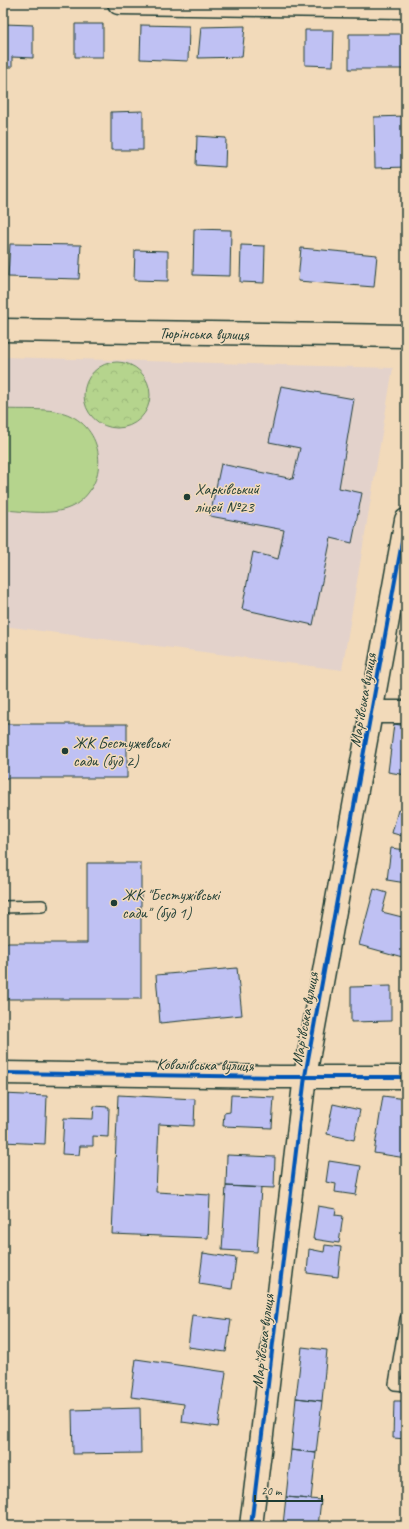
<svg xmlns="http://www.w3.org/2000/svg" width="409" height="1529" viewBox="0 0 409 1529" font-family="Caveat,sans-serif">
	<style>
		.built { fill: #e3d2cb }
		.park { fill: url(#park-crowns); stroke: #6a8860 }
		.pitch { fill: #b5d48d; stroke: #6a8860 }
		.building { fill: #bfc1f3; stroke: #1f3d34 }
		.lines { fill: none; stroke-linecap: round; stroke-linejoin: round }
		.service-casing { stroke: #1f3d34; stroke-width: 14 }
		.minor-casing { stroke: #1f3d34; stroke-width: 25 }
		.secondary-casing { stroke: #1f3d34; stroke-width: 25 }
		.service { stroke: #f2daba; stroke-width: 11 }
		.minor { stroke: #f2daba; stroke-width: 22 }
		.secondary { stroke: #f2daba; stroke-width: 22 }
		.cycleway-casing { stroke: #f2daba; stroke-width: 6 }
		.cycleway { stroke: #0057b8; stroke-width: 4 }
		.poi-dot { fill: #1f3d34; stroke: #f2daba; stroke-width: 1.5 }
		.labels { text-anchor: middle; stroke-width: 3; stroke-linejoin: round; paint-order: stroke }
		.street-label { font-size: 16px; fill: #1f3d34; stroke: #f2daba }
		.poi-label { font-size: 16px; fill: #1f3d34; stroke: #f2daba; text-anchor: start }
	</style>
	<defs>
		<pattern id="park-crowns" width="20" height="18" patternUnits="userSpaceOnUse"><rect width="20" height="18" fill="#b5d48d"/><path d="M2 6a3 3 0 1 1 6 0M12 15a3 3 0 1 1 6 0" fill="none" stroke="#9bb77a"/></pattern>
	</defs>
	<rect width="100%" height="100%" fill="#f2daba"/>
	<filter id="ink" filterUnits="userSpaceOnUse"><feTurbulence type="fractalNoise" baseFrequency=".025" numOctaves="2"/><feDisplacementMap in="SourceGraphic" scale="8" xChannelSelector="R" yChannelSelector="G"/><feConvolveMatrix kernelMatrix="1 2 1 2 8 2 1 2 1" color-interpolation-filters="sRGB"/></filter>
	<g filter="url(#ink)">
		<path class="built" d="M 3,357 L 393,368 L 342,670 L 3,626 Z"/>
		<path class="park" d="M84 395a33 33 0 1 1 66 0a33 33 0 1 1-66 0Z"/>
		<path class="pitch" d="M 3,409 C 21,410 47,408 64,413 C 105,426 111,482 75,505 C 55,517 25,511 3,510 Z"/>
		<path class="building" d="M 3,24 L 33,25 L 33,58 L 12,57 L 12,67 L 3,67 Z
			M 75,24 L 103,24 L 103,57 L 75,57 Z
			M 141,25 L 189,26 L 188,61 L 140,59 Z
			M 245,26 L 242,57 L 198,58 L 201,27 Z
			M 305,30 L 334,30 L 333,66 L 305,65 Z
			M 349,34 L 406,34 L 406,69 L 349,69 Z
			M 143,111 L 143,150 L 111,150 L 111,112 Z
			M 406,116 L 406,167 L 375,168 L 374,117 Z
			M 197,136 L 226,138 L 225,167 L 196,165 Z
			M 194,229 L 231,230 L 230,276 L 193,275 Z
			M 10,244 L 81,245 L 79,279 L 8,277 Z
			M 241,245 L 265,246 L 264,283 L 240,282 Z
			M 301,248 L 377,255 L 374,287 L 298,281 Z
			M 135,250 L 168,251 L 168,281 L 134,280 Z
			M 281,386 L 354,399 L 339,488 L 362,493 L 352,543 L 331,538 L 313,625 L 242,609 L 253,552 L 278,559 L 284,530 L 210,516 L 221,464 L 293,479 L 300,448 L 269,442 Z
			M 3,724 L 127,724 L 127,778 L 3,778 Z
			M 394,724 L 406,726 L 406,775 L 388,772 Z
			M 398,810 L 406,812 L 406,837 L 392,833 Z
			M 391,848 L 406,850 L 406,883 L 387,880 Z
			M 87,863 L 141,863 L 141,999 L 3,999 L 3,943 L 87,943 Z
			M 374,889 L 387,893 L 382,912 L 406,918 L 406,958 L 359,945 Z
			M 237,968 L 242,1015 L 160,1023 L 156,975 Z
			M 391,986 L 391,1021 L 351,1022 L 351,987 Z
			M 3,1094 L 47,1096 L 45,1144 L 3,1142 Z
			M 118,1095 L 195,1099 L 194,1126 L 159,1124 L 156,1192 L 210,1195 L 208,1238 L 112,1234 Z
			M 231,1095 L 274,1097 L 272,1128 L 223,1126 L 224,1113 L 230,1112 Z
			M 383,1096 L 406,1099 L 406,1158 L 374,1153 Z
			M 333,1104 L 360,1110 L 354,1140 L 327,1134 Z
			M 94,1106 L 109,1107 L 108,1137 L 93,1136 L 93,1146 L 80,1146 L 79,1155 L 62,1154 L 64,1118 L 93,1119 Z
			M 227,1155 L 275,1157 L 274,1188 L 226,1186 Z
			M 329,1161 L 361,1166 L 356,1195 L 335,1192 L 336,1184 L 326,1182 Z
			M 226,1186 L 261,1188 L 257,1252 L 222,1250 Z
			M 318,1206 L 336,1209 L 335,1215 L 343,1216 L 339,1243 L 313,1239 Z
			M 325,1245 L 341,1247 L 338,1277 L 307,1273 L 309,1249 L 324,1252 Z
			M 203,1253 L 236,1258 L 232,1289 L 199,1284 Z
			M 192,1315 L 231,1320 L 226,1352 L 188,1347 Z
			M 302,1347 L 327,1350 L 322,1401 L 296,1398 Z
			M 136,1359 L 226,1372 L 218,1427 L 182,1422 L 184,1404 L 131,1397 Z
			M 296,1398 L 322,1401 L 316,1453 L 291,1450 Z
			M 394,1401 L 406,1401 L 406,1439 L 393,1438 Z
			M 140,1408 L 141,1453 L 73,1454 L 72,1410 Z
			M 291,1450 L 316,1453 L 311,1499 L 286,1497 Z
			M 286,1497 L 321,1500 L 318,1526 L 283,1525 Z"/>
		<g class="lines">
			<g class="service-casing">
				<path id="service" d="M 3,907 L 42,906
					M 406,1319 L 395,1384 L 406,1385"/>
			</g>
			<g class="minor-casing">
				<path id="minor" d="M 119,3 L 406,7
					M 372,712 L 406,712
					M 3,1073 L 279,1077 L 406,1077
					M 251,1526 L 305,1076 L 406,520"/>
			</g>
			<g class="secondary-casing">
				<path id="secondary" d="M 3,330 L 406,336"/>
			</g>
			<use href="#service" class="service"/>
			<use href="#minor" class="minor"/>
			<use href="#secondary" class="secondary"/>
			<g class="cycleway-casing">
				<path id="cycleway" d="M 3,1073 L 279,1077 L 406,1077
					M 251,1526 L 305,1076 L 406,520"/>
			</g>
			<use href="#cycleway" class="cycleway"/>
		</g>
	</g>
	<g class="poi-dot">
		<circle cx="187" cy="497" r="4"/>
		<circle cx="65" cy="751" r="4"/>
		<circle cx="114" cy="903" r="4"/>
	</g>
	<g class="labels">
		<g class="street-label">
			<text transform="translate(204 333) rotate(1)" y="6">Тюрінська вулиця</text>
			<text transform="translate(362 700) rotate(-80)" y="6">Мар'ївська вулиця</text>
			<text transform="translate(304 1019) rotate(-80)" y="6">Мар'ївська вулиця</text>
			<text transform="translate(205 1064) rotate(1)" y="6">Ковалівська вулиця</text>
			<text transform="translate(262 1341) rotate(-83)" y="6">Мар'ївська вулиця</text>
		</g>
		<g class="poi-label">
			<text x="195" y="494">Харківський<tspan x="195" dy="18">ліцей №23</tspan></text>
			<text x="73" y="748">ЖК Бестужевські<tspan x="73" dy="18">сади (буд 2)</tspan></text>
			<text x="122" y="900">ЖК "Бестужівські<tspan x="122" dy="18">сади" (буд 1)</tspan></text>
		</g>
	</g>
	<rect width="409" height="1529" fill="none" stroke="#f2daba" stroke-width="16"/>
	<rect x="8" y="8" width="393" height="1513" fill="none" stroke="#1f3d34" stroke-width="1.5" filter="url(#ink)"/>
	<path d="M255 1495v6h67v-6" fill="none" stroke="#1f3d34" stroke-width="2"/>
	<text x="261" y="1495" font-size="12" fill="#1f3d34" stroke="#f2daba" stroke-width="3" paint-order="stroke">20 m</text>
</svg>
